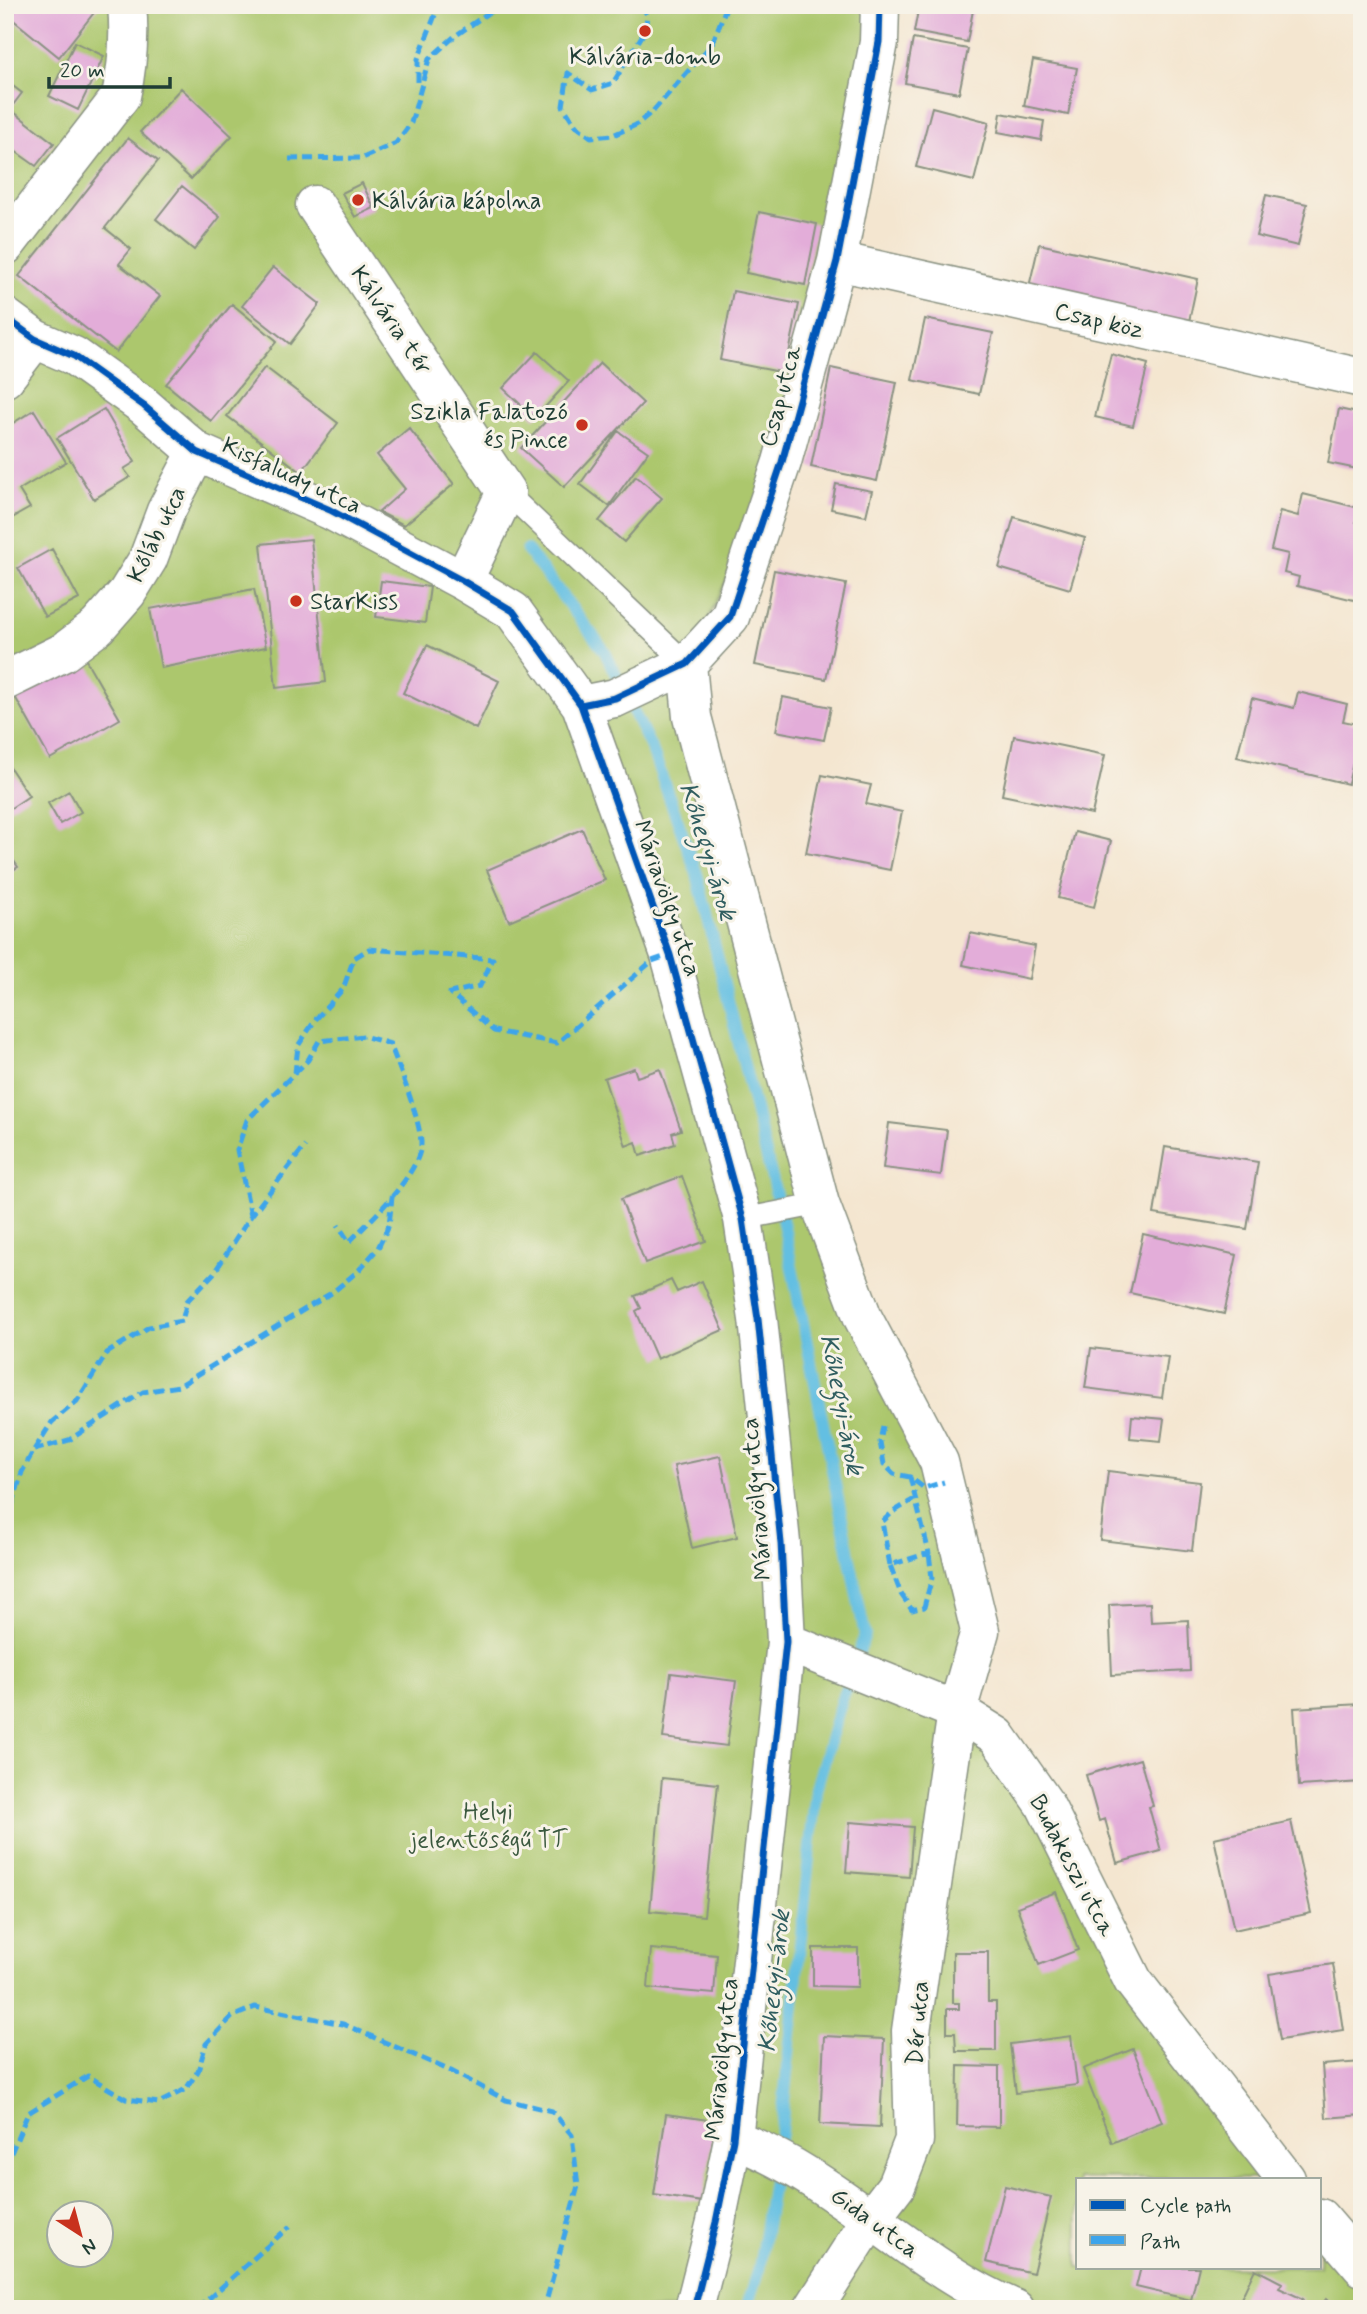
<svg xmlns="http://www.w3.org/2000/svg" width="1367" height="2314" viewBox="0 0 1367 2314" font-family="Mynerve,sans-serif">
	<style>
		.green { fill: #acc76d; stroke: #668250; stroke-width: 2; fill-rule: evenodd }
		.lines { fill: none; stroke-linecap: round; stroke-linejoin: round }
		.stream { stroke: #64bfe2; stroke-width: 12 }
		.building { fill: #e3add9 }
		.service-casing { stroke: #8a9282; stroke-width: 24 }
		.minor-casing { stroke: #8a9282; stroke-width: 41 }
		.service { stroke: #fff; stroke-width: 21 }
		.minor { stroke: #fff; stroke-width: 38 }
		.quiet { stroke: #3da4eb; stroke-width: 5; stroke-dasharray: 10 5; stroke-linecap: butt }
		.cycleway-casing { stroke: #f7f3e8; stroke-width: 11 }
		.cycleway { stroke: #0057b8; stroke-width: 7 }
		.poi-dot { fill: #c8321e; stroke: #f7f3e8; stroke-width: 2.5 }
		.labels { text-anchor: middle; stroke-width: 6; stroke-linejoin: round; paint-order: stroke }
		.poi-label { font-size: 24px; fill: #1f3d34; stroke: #f7f3e8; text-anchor: start }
		.street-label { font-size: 24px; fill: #1f3d34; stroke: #f7f3e8 }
		.park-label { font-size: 24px; fill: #3b593f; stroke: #f7f3e8 }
		.water-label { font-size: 26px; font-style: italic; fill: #305e60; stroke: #f7f3e8 }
	</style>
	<rect width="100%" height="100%" fill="#f7f3e8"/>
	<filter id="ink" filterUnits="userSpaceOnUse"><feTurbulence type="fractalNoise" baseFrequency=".0143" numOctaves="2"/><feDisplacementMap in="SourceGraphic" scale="14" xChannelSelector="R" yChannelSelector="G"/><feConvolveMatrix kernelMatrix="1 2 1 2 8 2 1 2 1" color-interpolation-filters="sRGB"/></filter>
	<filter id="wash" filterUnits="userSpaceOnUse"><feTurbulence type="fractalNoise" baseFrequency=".00686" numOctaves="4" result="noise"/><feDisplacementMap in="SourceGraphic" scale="28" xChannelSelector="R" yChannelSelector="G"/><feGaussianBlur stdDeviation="1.57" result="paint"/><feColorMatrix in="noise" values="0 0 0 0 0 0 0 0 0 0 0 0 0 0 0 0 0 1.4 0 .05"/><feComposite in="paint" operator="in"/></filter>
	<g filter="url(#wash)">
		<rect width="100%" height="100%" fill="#f4e6d0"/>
		<path class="green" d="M 5,5 L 880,5 L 782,462 L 687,664 L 820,1205 L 939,1462 L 980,1631 L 958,1711 L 997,1736 L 1133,1981 L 1286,2179 L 1078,2179 L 1078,2267 L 1320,2267 L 1320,2218 L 1362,2267 L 1362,2309 L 5,2309 ZM 60,2212 L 102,2212 L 102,2254 L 60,2254 Z"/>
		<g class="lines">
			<path class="stream" d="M 527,550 L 604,650 L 652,750 L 697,874 L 784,1227 L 865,1635 L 841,1702 L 816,1789 L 781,2131 L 759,2269 L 746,2309"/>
		</g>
		<g id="blocks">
			<path class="building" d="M 13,5 L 100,5 L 59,57 L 6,14 Z
				M 919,5 L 974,5 L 967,42 L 914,32 Z
				M 913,39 L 968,49 L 959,93 L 905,83 Z
				M 75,42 L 104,56 L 78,110 L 49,96 Z
				M 1033,60 L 1077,68 L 1068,115 L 1024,106 Z
				M 5,80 L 22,93 L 10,109 L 54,143 L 36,166 L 5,144 Z
				M 181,88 L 232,136 L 191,179 L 140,132 Z
				M 932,107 L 989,122 L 974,181 L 916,167 Z
				M 1001,113 L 1044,121 L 1041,140 L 998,132 Z
				M 128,138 L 158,161 L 105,228 L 131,249 L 119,264 L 160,296 L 116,352 L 19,276 Z
				M 5,167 L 13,172 L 5,182 Z
				M 362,183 L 374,208 L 355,217 L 342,193 Z
				M 182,186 L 220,217 L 194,250 L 156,219 Z
				M 1266,195 L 1307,204 L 1298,246 L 1256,236 Z
				M 759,212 L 817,224 L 805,285 L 746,273 Z
				M 1039,244 L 1198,279 L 1188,326 L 1028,291 Z
				M 273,267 L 320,304 L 290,344 L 242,306 Z
				M 733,291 L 799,304 L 785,373 L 720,360 Z
				M 232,304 L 277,341 L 211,421 L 166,384 Z
				M 925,319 L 993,333 L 979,394 L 912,380 Z
				M 537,352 L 569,381 L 535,418 L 503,388 Z
				M 1111,354 L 1148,364 L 1133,426 L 1095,417 Z
				M 600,363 L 643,403 L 564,487 L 521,448 Z
				M 265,367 L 338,423 L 301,472 L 227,416 Z
				M 831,368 L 897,382 L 877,481 L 811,467 Z
				M 104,409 L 135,462 L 124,469 L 130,477 L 94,499 L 57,438 Z
				M 1339,409 L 1362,414 L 1362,470 L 1328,463 Z
				M 34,410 L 66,462 L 19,490 L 30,508 L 5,522 L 5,428 Z
				M 409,428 L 454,484 L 404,525 L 379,512 L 405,489 L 377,455 Z
				M 618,431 L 648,452 L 609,506 L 580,484 Z
				M 636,476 L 662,498 L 624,542 L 599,521 Z
				M 836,484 L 872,491 L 866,516 L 831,509 Z
				M 1303,494 L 1359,508 L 1356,522 L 1362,523 L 1362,602 L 1297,586 L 1299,577 L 1284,573 L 1288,554 L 1271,550 L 1280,511 L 1298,516 Z
				M 1014,517 L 1085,538 L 1070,589 L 999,568 Z
				M 311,539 L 326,682 L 276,688 L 261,544 Z
				M 52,549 L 79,599 L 45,617 L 18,568 Z
				M 774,570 L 846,584 L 826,679 L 755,665 Z
				M 381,581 L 430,587 L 425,623 L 376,617 Z
				M 254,589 L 266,647 L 161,668 L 150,609 Z
				M 427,645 L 499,681 L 476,729 L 403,693 Z
				M 83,655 L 120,719 L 50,759 L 14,695 Z
				M 1298,692 L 1347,704 L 1343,721 L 1362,725 L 1348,784 L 1237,757 L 1252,698 L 1294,708 Z
				M 783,697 L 831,707 L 824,740 L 776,731 Z
				M 1014,736 L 1105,755 L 1092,814 L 1002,795 Z
				M 5,760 L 29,796 L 5,812 Z
				M 822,775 L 871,785 L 866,804 L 902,812 L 890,870 L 806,853 Z
				M 69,791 L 81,812 L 60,824 L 48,803 Z
				M 582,829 L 605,880 L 509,921 L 487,870 Z
				M 1075,832 L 1111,841 L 1094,907 L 1058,898 Z
				M 5,848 L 18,867 L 5,875 Z
				M 970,933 L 1035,946 L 1029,979 L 963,965 Z
				M 634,1068 L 637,1077 L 660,1069 L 681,1130 L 672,1133 L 675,1144 L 640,1156 L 636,1142 L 626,1146 L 604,1078 Z
				M 889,1123 L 947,1130 L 941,1175 L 883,1168 Z
				M 1165,1147 L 1258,1162 L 1247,1229 L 1154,1214 Z
				M 682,1176 L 706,1241 L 645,1263 L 621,1199 Z
				M 1143,1234 L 1237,1255 L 1224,1314 L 1130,1293 Z
				M 671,1280 L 677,1292 L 702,1281 L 723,1330 L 657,1359 L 636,1311 L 641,1308 L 635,1296 Z
				M 1091,1348 L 1168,1357 L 1162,1398 L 1085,1388 Z
				M 1132,1416 L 1164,1419 L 1161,1441 L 1130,1438 Z
				M 720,1456 L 737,1537 L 692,1548 L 674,1466 Z
				M 1108,1471 L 1200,1482 L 1192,1551 L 1100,1540 Z
				M 1150,1603 L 1151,1622 L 1188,1620 L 1190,1671 L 1112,1675 L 1109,1605 Z
				M 671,1673 L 736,1681 L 727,1746 L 663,1738 Z
				M 1360,1704 L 1362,1782 L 1299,1786 L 1294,1708 Z
				M 1140,1759 L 1153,1806 L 1149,1807 L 1161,1851 L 1117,1863 L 1105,1819 L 1099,1821 L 1086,1775 Z
				M 662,1778 L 718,1784 L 704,1916 L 650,1911 Z
				M 1291,1821 L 1311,1913 L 1234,1930 L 1214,1838 Z
				M 850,1822 L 913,1827 L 909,1877 L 846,1872 Z
				M 1056,1892 L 1078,1950 L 1039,1965 L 1017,1907 Z
				M 813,1948 L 858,1948 L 858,1987 L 813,1986 Z
				M 651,1949 L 717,1955 L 714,1994 L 648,1988 Z
				M 953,1952 L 988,1952 L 988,2002 L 996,2002 L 996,2051 L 956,2051 L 955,2033 L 947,2033 L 947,2009 L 959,2009 L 959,2003 L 953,2003 Z
				M 1333,1964 L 1343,2030 L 1280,2040 L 1269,1974 Z
				M 824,2036 L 884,2039 L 880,2127 L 820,2124 Z
				M 1071,2036 L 1077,2085 L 1016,2093 L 1010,2044 Z
				M 1133,2049 L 1162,2122 L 1112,2143 L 1083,2069 Z
				M 1362,2062 L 1362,2115 L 1326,2118 L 1322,2065 Z
				M 958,2066 L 999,2067 L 999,2127 L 957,2126 Z
				M 666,2114 L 716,2121 L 703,2202 L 654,2195 Z
				M 1005,2186 L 1051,2197 L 1033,2273 L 986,2262 Z
				M 1141,2267 L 1199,2267 L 1191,2300 L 1136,2287 Z
				M 1255,2269 L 1282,2283 L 1279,2288 L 1303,2299 L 1298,2309 L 1236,2309 Z
				M 1326,2299 L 1339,2309 L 1319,2309 Z"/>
		</g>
	</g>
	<g filter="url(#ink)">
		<use href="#blocks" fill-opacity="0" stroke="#8a9282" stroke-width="2"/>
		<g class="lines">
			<g class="service-casing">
				<path id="service" d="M 506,492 L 687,664
					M 743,1219 L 820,1204"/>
			</g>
			<g class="minor-casing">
				<path id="minor" d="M 315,205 L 506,492 L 463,581
					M 5,246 L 121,96 C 128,65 130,37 127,5
					M 837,261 L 1362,378
					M 5,317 L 35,339 L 74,356 L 144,406 L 197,452 L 330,510 L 463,581 L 513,611 L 581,705 L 670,955 L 743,1219 L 758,1319 L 781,1543 L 786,1642 L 733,2139 L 716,2222 L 694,2309
					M 5,378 L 35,339
					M 687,664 L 692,717 L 820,1204 L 863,1318 L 939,1462 L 980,1631 L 957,1711 L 911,2031 L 914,2140 L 896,2186 L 870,2220 L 813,2309
					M 5,681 L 64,652 L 97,627 L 127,593 L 148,559 L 166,511 L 197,452
					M 581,705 L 615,698 L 687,664 L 730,617 L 782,462 L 837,261 L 879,42 L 880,5
					M 786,1642 L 957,1711 L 997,1736 L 1044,1803 L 1133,1981 L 1286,2179
					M 733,2139 C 838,2177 913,2266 1015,2309
					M 1320,2218 L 1362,2267"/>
			</g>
			<use href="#service" class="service"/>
			<use href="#minor" class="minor"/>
			<path class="quiet" d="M 642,5 L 647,15 L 645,31 L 613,83 L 592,90 L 568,73 L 563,106 L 576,126 L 591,137 L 613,135 L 636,125 L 654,110 L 712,44 L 727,5
				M 418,82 L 418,59 L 439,5
				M 289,159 L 363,158 L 396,143 L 411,123 L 429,59 L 455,36 L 488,13 L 512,5
				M 295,1073 L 308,1060 L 319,1041 L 364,1036 L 390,1044 C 400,1070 419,1116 421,1142 C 422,1172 369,1222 349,1242 L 338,1225
				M 251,1216 L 237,1150 L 247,1120 L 295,1073 L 298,1046 L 316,1019 L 343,989 L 354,958 L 369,949 L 493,959 L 480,986 L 450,993 L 494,1031 L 557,1043 L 652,961 L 670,955
				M 883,1426 L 880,1442 L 884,1464 L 894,1474 L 910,1477 L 924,1488 L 944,1482
				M 34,1450 L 69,1440 L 143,1392 L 179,1386 L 333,1292 L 359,1270 L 378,1248 L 389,1225 L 392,1197
				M 910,1477 L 929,1553 L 890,1565 L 901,1594 L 912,1610 L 924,1607 L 932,1578 L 929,1553
				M 5,1518 L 11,1510 L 22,1472 L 34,1450 L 52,1422 L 77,1401 L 107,1353 L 149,1327 L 182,1321 L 187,1301 L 214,1273 L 251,1216 L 305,1146
				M 890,1565 L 882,1522 L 893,1512 L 916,1498
				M 5,2167 L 28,2113 L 88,2076 L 126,2099 L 159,2103 L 186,2089 L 198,2071 L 206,2044 L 232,2017 L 255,2007 L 343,2024 L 451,2071 L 506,2100 L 552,2111 L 572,2135 L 578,2186 L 544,2309
				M 197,2309 L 290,2226"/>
			<g class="cycleway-casing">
				<path id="cycleway" d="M 5,317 L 35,339 L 74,356 L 144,406 L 197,452 L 330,510 L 463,581 L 513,611 L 581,705 L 670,955 L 743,1219 L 758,1319 L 781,1543 L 786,1642 L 733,2139 L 716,2222 L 694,2309
					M 581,705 L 615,698 L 687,664 L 730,617 L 782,462 L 837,261 L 879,42 L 880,5"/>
			</g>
			<use href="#cycleway" class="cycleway"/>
		</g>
	</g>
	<g class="poi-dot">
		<circle cx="645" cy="31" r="7"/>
		<circle cx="358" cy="200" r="7"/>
		<circle cx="582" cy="425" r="7"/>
		<circle cx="296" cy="601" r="7"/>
	</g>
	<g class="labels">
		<g class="poi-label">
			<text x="645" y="64" text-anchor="middle">Kálvária-domb</text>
			<text x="372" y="208">Kálvária kápolna</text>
			<text x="568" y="419" text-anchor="end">Szikla Falatozó<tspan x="568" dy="28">és Pince</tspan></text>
			<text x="310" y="609">StarKiss</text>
		</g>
		<g class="street-label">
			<text transform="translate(392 320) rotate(56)" y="8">Kálvária tér</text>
			<text transform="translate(1099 320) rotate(13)" y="8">Csap köz</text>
			<text transform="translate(780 396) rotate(-75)" y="8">Csap utca</text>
			<text transform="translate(292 475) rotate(25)" y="8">Kisfaludy utca</text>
			<text transform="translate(156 534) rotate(-64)" y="8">Kőláb utca</text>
			<text transform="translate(668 898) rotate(71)" y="8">Máriavölgy utca</text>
			<text transform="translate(756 1499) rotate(-95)" y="8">Máriavölgy utca</text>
			<text transform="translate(1073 1865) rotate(62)" y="8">Budakeszi utca</text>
			<text transform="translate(917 2023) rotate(-86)" y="8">Dér utca</text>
			<text transform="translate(721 2059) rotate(-84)" y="8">Máriavölgy utca</text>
			<text transform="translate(875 2222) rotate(36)" y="8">Gida utca</text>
		</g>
		<g class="park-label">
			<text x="488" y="1819">Helyi<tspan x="488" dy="28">jelentőségű TT</tspan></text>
		</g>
		<g class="water-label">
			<text transform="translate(709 851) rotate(73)" y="9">Kőhegyi-árok</text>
			<text transform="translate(843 1404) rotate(79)" y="9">Kőhegyi-árok</text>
			<text transform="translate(773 1981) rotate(-84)" y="9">Kőhegyi-árok</text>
		</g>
	</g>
	<rect width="1367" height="2314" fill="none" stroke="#f7f3e8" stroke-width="28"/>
	<rect x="1076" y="2178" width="245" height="91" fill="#f7f3e8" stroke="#a1aaa0" stroke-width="2"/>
	<rect x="1090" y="2200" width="35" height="10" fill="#0057b8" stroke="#a1aaa0" stroke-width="2"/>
	<text x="1140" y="2212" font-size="21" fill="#1f3d34">Cycle path</text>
	<rect x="1090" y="2235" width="35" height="10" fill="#3da4eb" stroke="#a1aaa0" stroke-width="2"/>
	<text x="1140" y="2248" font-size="21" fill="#1f3d34">Path</text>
	<g transform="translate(80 2234) rotate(144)"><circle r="33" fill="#f7f3e8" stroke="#a1aaa0" stroke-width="2"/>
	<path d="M0-5L12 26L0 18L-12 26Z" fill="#c8321e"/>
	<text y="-10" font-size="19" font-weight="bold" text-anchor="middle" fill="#1f3d34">N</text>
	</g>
	<path d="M49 77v10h121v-10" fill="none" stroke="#1f3d34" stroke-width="3.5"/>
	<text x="60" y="77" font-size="21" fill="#1f3d34" stroke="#f7f3e8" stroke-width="5" paint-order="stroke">20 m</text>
</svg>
